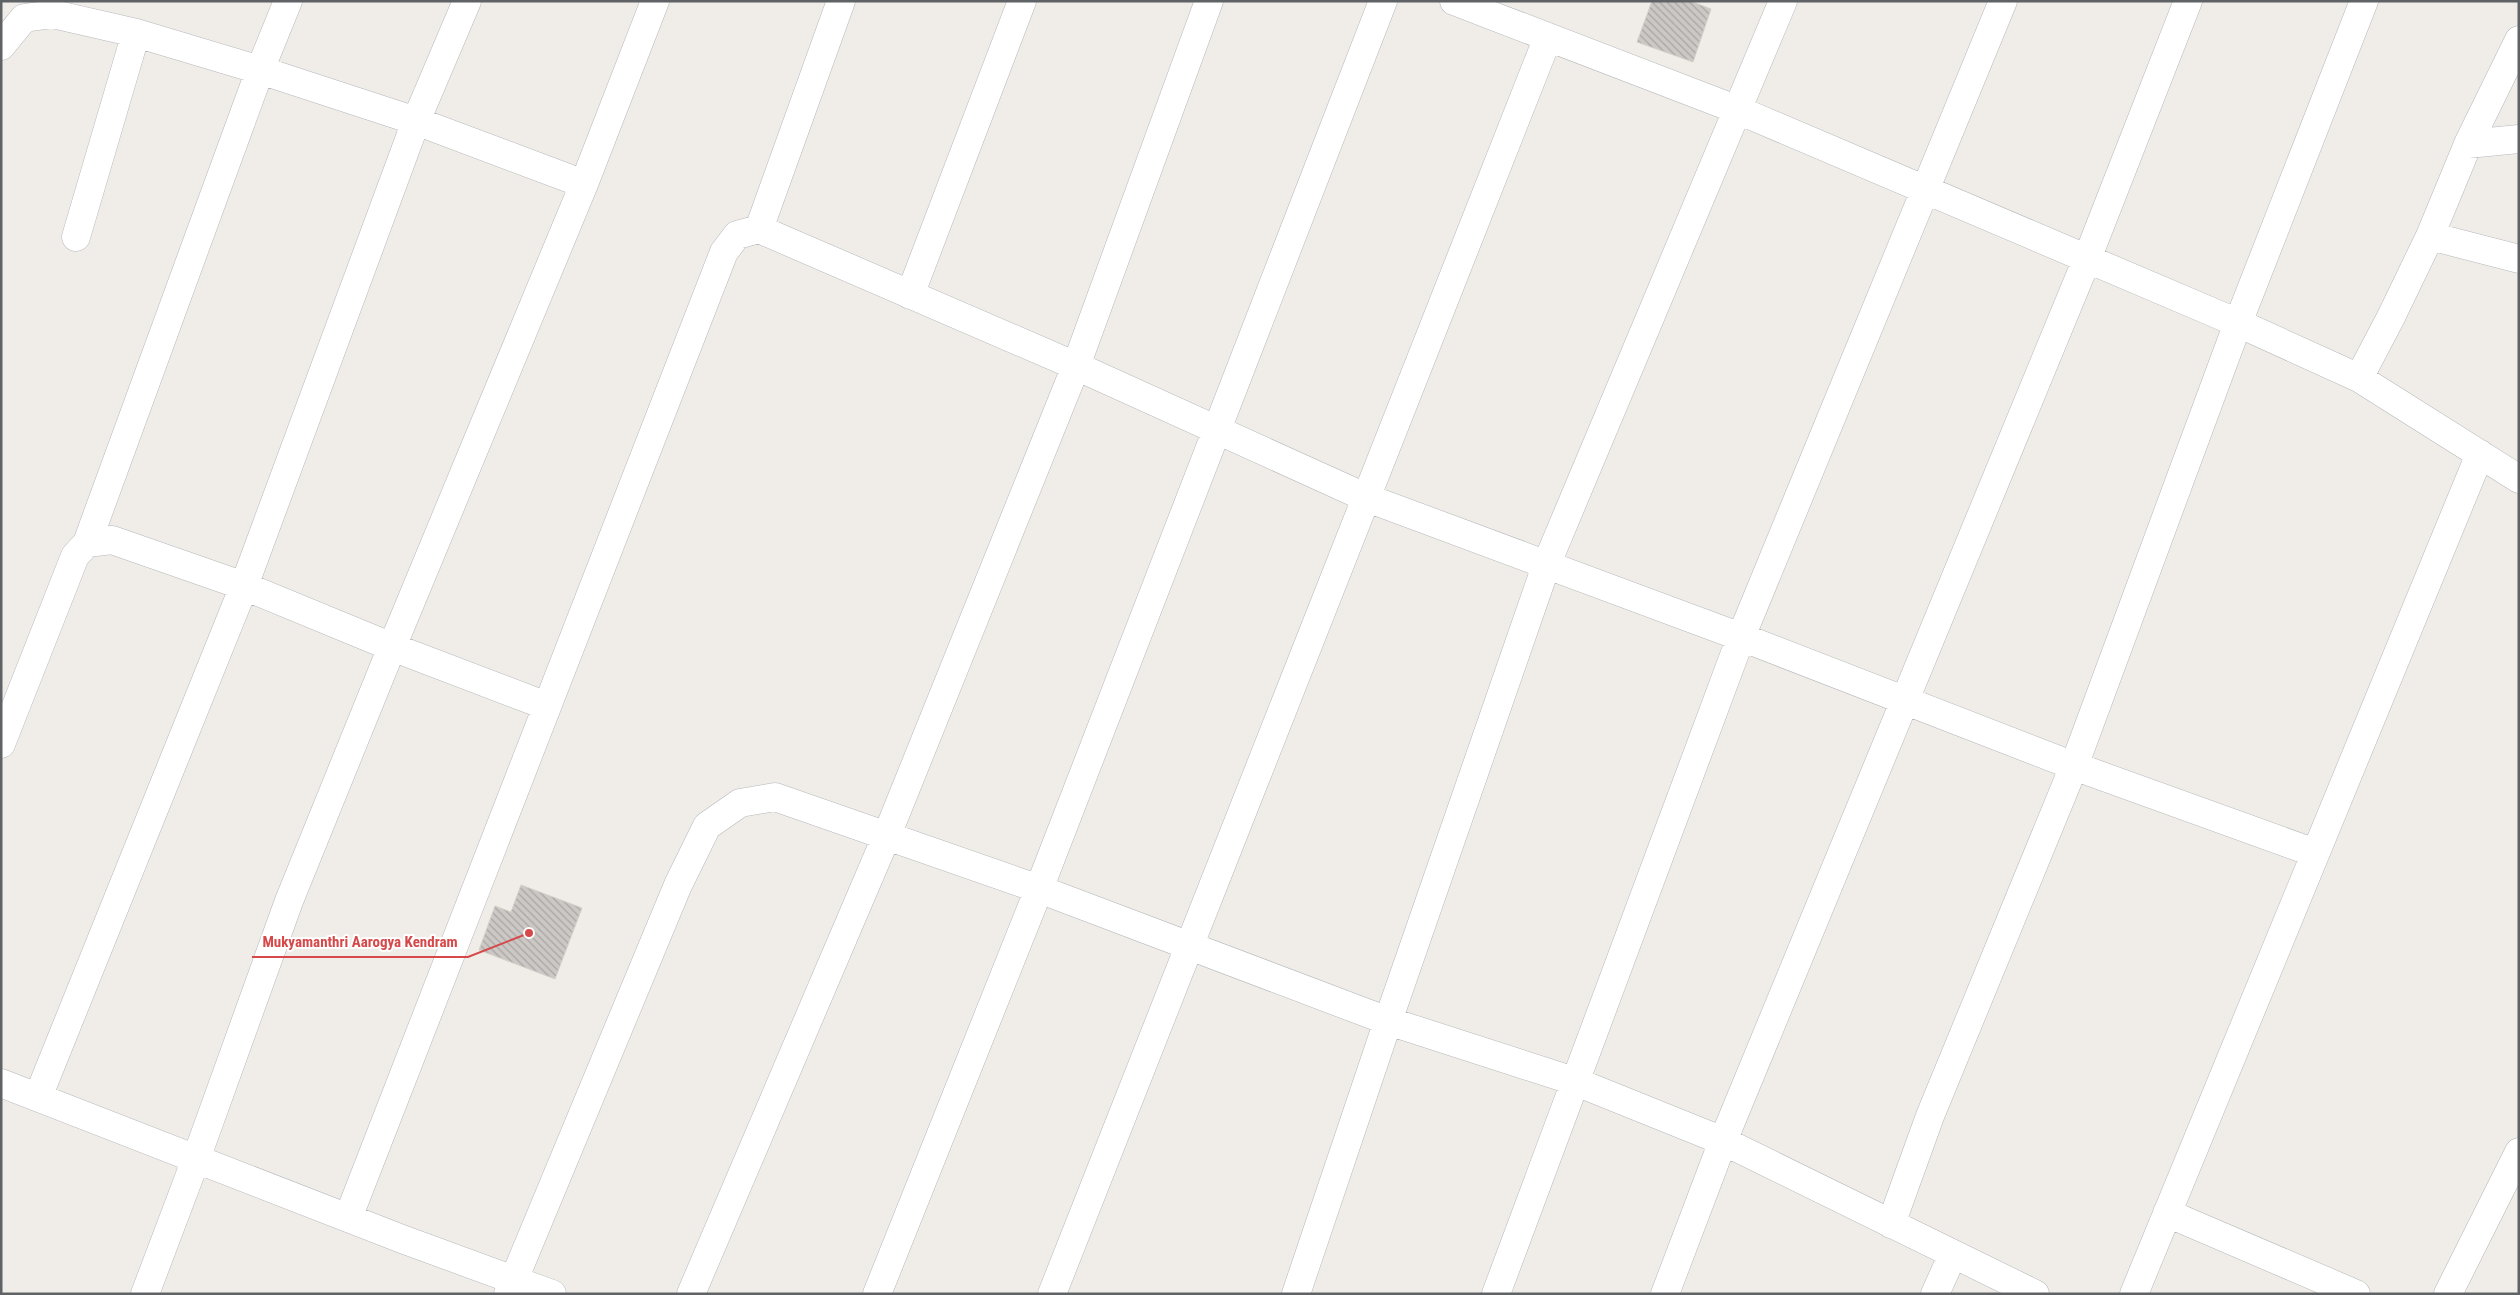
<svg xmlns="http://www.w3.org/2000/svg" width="2520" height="1295" viewBox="0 0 2520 1295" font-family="'Roboto Condensed',sans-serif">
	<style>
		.building { fill: url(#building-back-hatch); stroke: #d4cfc7 }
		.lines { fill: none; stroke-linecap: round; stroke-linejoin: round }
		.street-casing { stroke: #b5b8bb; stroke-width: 29 }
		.street { stroke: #fff; stroke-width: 28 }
		.leader { fill: none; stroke: #d64849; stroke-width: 2 }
		.callout-dot { fill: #d64849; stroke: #fff; stroke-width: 2 }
		.callout-label { font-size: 15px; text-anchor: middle; font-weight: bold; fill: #d64849; stroke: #fff; stroke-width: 4; stroke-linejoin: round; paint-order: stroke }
	</style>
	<defs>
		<pattern id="building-back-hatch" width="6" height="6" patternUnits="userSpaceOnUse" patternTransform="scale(1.25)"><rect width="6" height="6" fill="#cbc8c5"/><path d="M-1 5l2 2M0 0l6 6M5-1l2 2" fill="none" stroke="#a8a6a4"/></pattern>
	</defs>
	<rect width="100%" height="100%" fill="#f0ede8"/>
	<path class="building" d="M 1652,1 L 1690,1 L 1711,9 L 1693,62 L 1637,42 Z
		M 521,885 L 582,908 L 555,979 L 479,950 L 495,906 L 511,912 Z"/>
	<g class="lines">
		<g class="street-casing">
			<path id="street" d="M 288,1 L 260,70 L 416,121 L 584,184 L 655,1
				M 1209,1 L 1076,366 L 1367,498 L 1741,637 L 2074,766 L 2315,853
				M 1454,1 L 1738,110 L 2238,323 L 2359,378 L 2519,479
				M 1,46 L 24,18 L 53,14 L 136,33 L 260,70 L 87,543
				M 2468,144 L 2519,139
				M 759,229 L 841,1
				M 2430,236 L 2519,259
				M 76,237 L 136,33
				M 910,295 L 1022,1
				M 2359,378 L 2391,317 L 2430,236 L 2468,144 L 2519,40
				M 1,744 L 75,556 L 87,543 L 112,540 L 244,586 L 392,647 L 584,184
				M 1,1083 L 402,1239 L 552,1294
				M 38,1097 L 244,586 L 416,121 L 467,1
				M 2167,1213 L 2356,1294
				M 348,1218 L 724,252 L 737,235 L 759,229 L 1076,366 L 887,835 L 691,1294
				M 1891,1224 L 1930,1116 L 2074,766 L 2238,323 L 2364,1
				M 145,1294 L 196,1159 L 289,901 L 392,647 L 547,706
				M 508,1294 L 678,885 L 707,826 L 740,803 L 775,797 L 1039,889 L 1388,1021 L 1574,1081 L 1723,1141 L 2035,1294
				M 877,1294 L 1039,889 L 1383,1
				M 1052,1294 L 1548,37
				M 1296,1294 L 1388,1021 L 1547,563 L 1783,1
				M 1496,1294 L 1741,637 L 2003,1
				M 1665,1294 L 1723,1141 L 2087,259 L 2188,1
				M 1935,1294 L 1953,1254
				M 2134,1294 L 2480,454
				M 2448,1294 L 2519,1152"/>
		</g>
		<use href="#street" class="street"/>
	</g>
	<path class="leader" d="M529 933L468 957H252"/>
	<circle class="callout-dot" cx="529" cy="933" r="5"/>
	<g class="callout-label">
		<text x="360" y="947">Mukyamanthri Aarogya Kendram</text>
	</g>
	<rect width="2520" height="1295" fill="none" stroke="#606366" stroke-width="5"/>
</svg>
